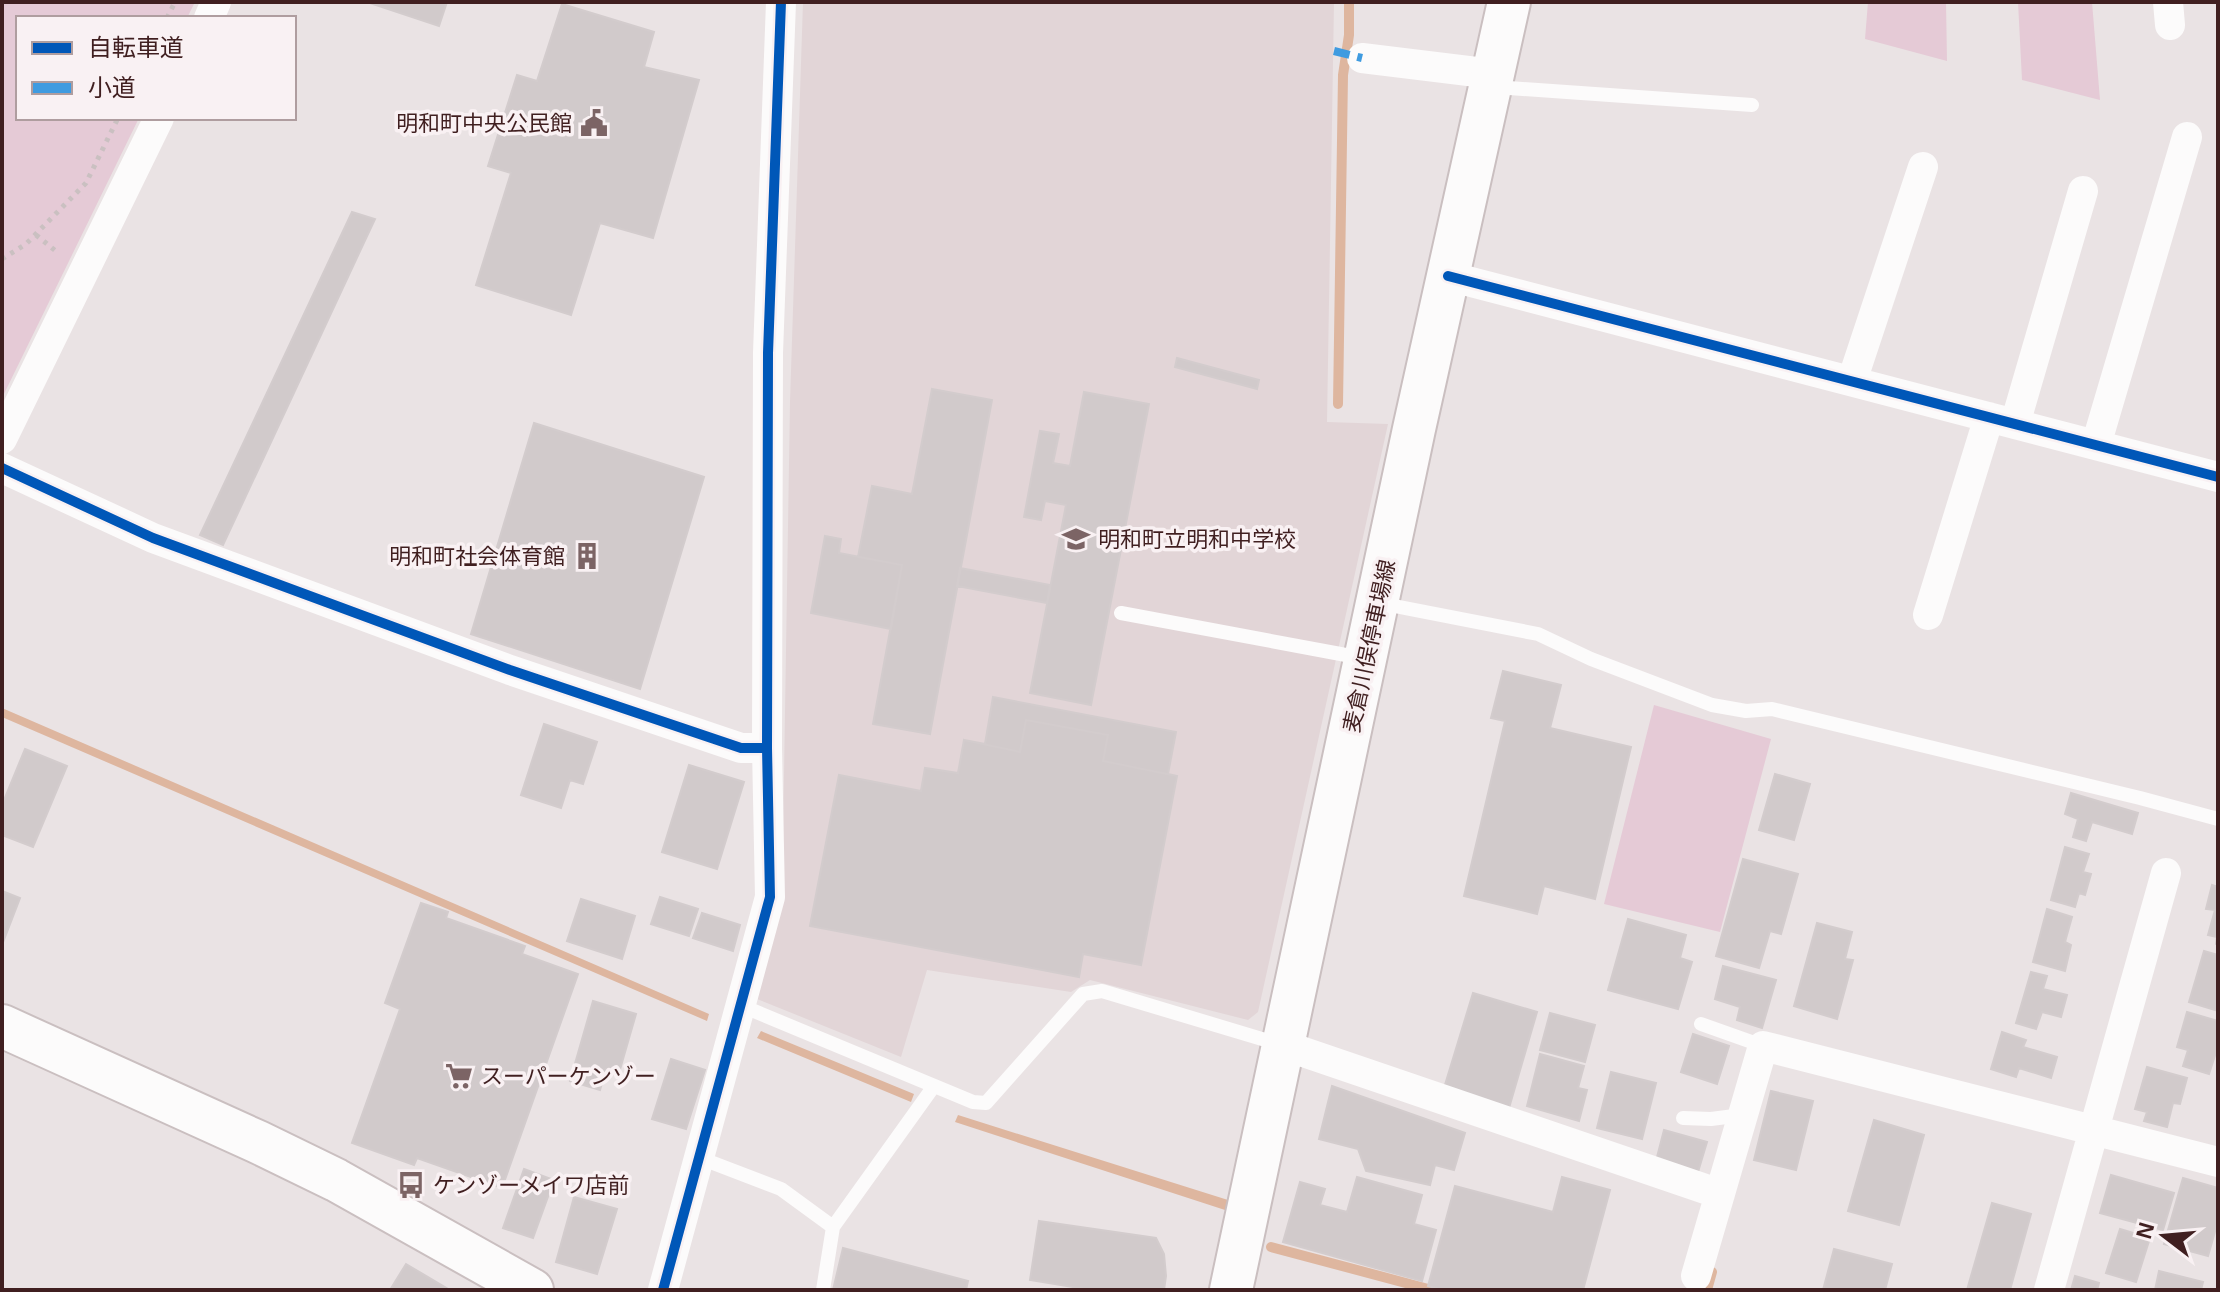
<svg xmlns="http://www.w3.org/2000/svg" width="2220" height="1292" viewBox="0 0 2220 1292" font-family="Arial,'Noto Sans JP',sans-serif">
	<style>
		.built { fill: #e2d5d7 }
		.green { fill: #e5cad6 }
		.water { fill: #deb69f }
		.lines { fill: none; stroke-linecap: round; stroke-linejoin: round }
		.stream { stroke: #deb69f; stroke-width: 10 }
		.building { fill: #d1cacb; stroke: #d3cccd; stroke-width: 2 }
		.secondary-casing { stroke: #cabfc0; stroke-width: 46 }
		.path { stroke: #cac0c1; stroke-width: 5; stroke-dasharray: 4 6; stroke-linecap: butt }
		.lane { stroke: #fcfbfb; stroke-width: 14 }
		.street { stroke: #fcfbfb; stroke-width: 30 }
		.secondary { stroke: #fcfbfb; stroke-width: 42 }
		.quiet { stroke: #3f9be0; stroke-width: 8; stroke-dasharray: 16 8; stroke-linecap: butt }
		.cycleway-casing { stroke: #f9f1f3; stroke-width: 15 }
		.cycleway { stroke: #0057b8; stroke-width: 10 }
		.labels { text-anchor: middle; stroke-width: 7; stroke-linejoin: round; paint-order: stroke }
		.poi-label { font-size: 22px; fill: #401f20; stroke: #f9f1f3; text-anchor: start }
		.street-label { font-size: 22px; fill: #401f20; stroke: #f9f1f3 }
	</style>
	<rect width="100%" height="100%" fill="#eae3e4"/>
	<path class="built" d="M 803,2 L 1334,2 L 1327,422 L 1388,424 L 1258,1012 L 1248,1020 L 1090,980 L 1071,992 L 927,970 L 901,1057 L 757,999 L 782,900 L 790,402 Z"/>
	<path class="green" d="M 2,2 L 195,2 L 187,18 L 18,18 L 18,118 L 139,118 L 2,398 Z
		M 1868,2 L 1946,2 L 1947,61 L 1865,39 Z
		M 2018,2 L 2092,2 L 2100,100 L 2022,80 Z
		M 1654,705 L 1771,739 L 1720,932 L 1604,904 Z"/>
	<path class="water" d="M 2,708 L 709,1014 L 707,1021 L 2,717 Z
		M 761,1031 L 914,1094 L 911,1102 L 757,1038 Z
		M 958,1115 L 1228,1200 L 1225,1210 L 955,1122 Z"/>
	<g class="lines">
		<path class="stream" d="M 1338,404 L 1343,75 L 1349,35 L 1349,2
			M 1271,1247 L 1432,1290
			M 1707,1290 L 1712,1272"/>
	</g>
	<path class="building" d="M 367,2 L 447,2 L 439,26 Z
		M 562,4 L 654,32 L 644,67 L 699,80 L 653,238 L 600,223 L 571,315 L 476,285 L 511,173 L 488,166 L 517,75 L 537,81 Z
		M 352,212 L 375,219 L 223,545 L 200,535 Z
		M 1177,358 L 1259,380 L 1257,389 L 1175,367 Z
		M 932,389 L 992,400 L 930,734 L 873,724 L 902,565 L 858,557 L 872,486 L 912,494 Z
		M 1084,392 L 1149,404 L 1091,705 L 1030,693 L 1066,505 L 1045,501 L 1041,520 L 1024,517 L 1040,431 L 1059,434 L 1053,463 L 1070,466 Z
		M 534,423 L 704,477 L 640,689 L 471,634 Z
		M 825,536 L 841,539 L 839,553 L 902,565 L 891,629 L 811,613 Z
		M 960,568 L 1050,585 L 1047,603 L 957,586 Z
		M 1503,671 L 1561,685 L 1550,728 L 1631,747 L 1595,899 L 1544,886 L 1537,914 L 1464,896 L 1505,721 L 1491,718 Z
		M 993,697 L 1176,732 L 1168,774 L 1177,776 L 1141,965 L 1083,954 L 1079,977 L 810,926 L 839,775 L 921,791 L 925,768 L 958,773 L 964,740 L 985,744 Z
		M 1026,720 L 1108,735 L 1103,761 L 1177,776 L 1141,965 L 1083,954 L 1079,977 L 810,926 L 839,775 L 921,791 L 925,768 L 958,773 L 964,740 L 1020,752 Z
		M 544,724 L 597,742 L 583,784 L 570,780 L 561,808 L 521,795 Z
		M 25,749 L 67,766 L 33,847 L 2,835 L 2,805 Z
		M 689,765 L 744,782 L 717,869 L 662,852 Z
		M 1775,774 L 1810,784 L 1794,840 L 1759,830 Z
		M 2071,793 L 2138,813 L 2132,834 L 2092,822 L 2086,841 L 2073,837 L 2078,819 L 2065,814 Z
		M 2065,847 L 2089,854 L 2083,872 L 2091,874 L 2085,895 L 2079,893 L 2075,907 L 2051,900 Z
		M 1743,859 L 1798,874 L 1781,934 L 1770,931 L 1759,968 L 1716,956 Z
		M 2212,885 L 2218,887 L 2218,945 L 2216,944 L 2217,937 L 2208,935 L 2215,910 L 2206,909 Z
		M 2,891 L 20,898 L 2,945 Z
		M 660,897 L 698,909 L 689,936 L 651,924 Z
		M 581,899 L 635,916 L 622,959 L 567,941 Z
		M 421,903 L 448,912 L 446,918 L 525,946 L 522,954 L 578,974 L 502,1188 L 417,1158 L 414,1165 L 352,1143 L 400,1009 L 385,1003 Z
		M 2047,909 L 2072,917 L 2065,942 L 2071,945 L 2065,971 L 2033,962 Z
		M 702,913 L 740,925 L 733,951 L 693,938 Z
		M 1628,919 L 1686,935 L 1680,958 L 1692,962 L 1678,1009 L 1608,990 Z
		M 1817,923 L 1852,932 L 1845,959 L 1853,960 L 1837,1019 L 1794,1006 Z
		M 2204,951 L 2218,955 L 2218,1011 L 2189,1002 Z
		M 1723,966 L 1776,980 L 1762,1028 L 1737,1020 L 1740,1007 L 1715,999 Z
		M 2031,972 L 2047,976 L 2043,989 L 2067,995 L 2061,1017 L 2042,1012 L 2036,1029 L 2016,1023 Z
		M 1473,993 L 1537,1012 L 1509,1108 L 1444,1088 Z
		M 593,1001 L 636,1014 L 619,1073 L 606,1069 L 600,1090 L 570,1081 Z
		M 2187,1012 L 2218,1021 L 2218,1046 L 2209,1074 L 2183,1066 L 2188,1050 L 2177,1047 Z
		M 1550,1013 L 1595,1025 L 1585,1062 L 1540,1050 Z
		M 2002,1032 L 2026,1040 L 2023,1047 L 2057,1057 L 2051,1078 L 2019,1068 L 2016,1077 L 1991,1069 Z
		M 1693,1034 L 1729,1046 L 1717,1084 L 1681,1072 Z
		M 1540,1054 L 1584,1066 L 1578,1088 L 1587,1090 L 1579,1121 L 1527,1106 Z
		M 671,1059 L 705,1070 L 686,1129 L 652,1119 Z
		M 2147,1067 L 2187,1078 L 2180,1104 L 2173,1103 L 2167,1127 L 2144,1121 L 2147,1112 L 2135,1109 Z
		M 1611,1072 L 1656,1083 L 1642,1139 L 1597,1128 Z
		M 1332,1086 L 1465,1133 L 1454,1170 L 1435,1165 L 1430,1185 L 1366,1171 L 1358,1149 L 1319,1139 Z
		M 1771,1091 L 1813,1101 L 1796,1170 L 1754,1160 Z
		M 1874,1120 L 1924,1135 L 1899,1225 L 1848,1211 Z
		M 1664,1130 L 1707,1142 L 1698,1172 L 1656,1161 Z
		M 524,1169 L 554,1180 L 533,1238 L 503,1228 Z
		M 2111,1175 L 2174,1193 L 2163,1230 L 2100,1213 Z
		M 1357,1177 L 1422,1195 L 1414,1224 L 1436,1230 L 1422,1281 L 1283,1242 L 1300,1182 L 1325,1189 L 1320,1205 L 1347,1212 Z
		M 1562,1177 L 1610,1190 L 1583,1290 L 1442,1290 L 1428,1286 L 1455,1186 L 1553,1212 Z
		M 2183,1178 L 2218,1188 L 2218,1221 L 2208,1256 L 2164,1244 Z
		M 574,1197 L 617,1209 L 597,1274 L 556,1262 Z
		M 1992,1203 L 2031,1214 L 2010,1290 L 1967,1290 Z
		M 1039,1221 L 1156,1238 L 1164,1254 L 1166,1276 L 1164,1290 L 1091,1290 L 1030,1280 Z
		M 2120,1229 L 2150,1238 L 2136,1282 L 2106,1273 Z
		M 843,1248 L 968,1281 L 966,1290 L 833,1290 Z
		M 1834,1249 L 1892,1264 L 1885,1290 L 1823,1290 Z
		M 406,1264 L 448,1289 L 447,1290 L 390,1290 Z
		M 2159,1271 L 2203,1282 L 2201,1290 L 2155,1290 Z
		M 2075,1276 L 2099,1283 L 2097,1290 L 2071,1290 Z"/>
	<g class="lines">
		<g class="secondary-casing">
			<path id="secondary" d="M 2,1026 L 258,1142 L 336,1180 L 532,1290
				M 1231,1290 L 1414,429 L 1509,2"/>
		</g>
		<path class="path" d="M 167,18 L 175,2
			M 36,235 L 57,252
			M 2,259 L 26,244 L 86,183 L 118,118"/>
		<path class="lane" d="M 1495,87 L 1752,105
			M 1379,603 L 1538,634 L 1591,659 L 1712,705 L 1746,711 L 1772,709 L 2140,798 L 2218,819
			M 1121,613 L 1362,658
			M 742,1006 L 973,1102 L 986,1103 L 1083,994 L 1102,991 L 1282,1045
			M 1701,1024 L 1763,1046
			M 1683,1118 L 1711,1119 L 1742,1115
			M 700,1158 L 781,1189 L 833,1227
			M 823,1290 L 833,1227 L 934,1086"/>
		<path class="street" d="M 2168,2 L 2170,25
			M 209,18 L 216,2
			M 1362,58 L 1493,74
			M 1448,276 L 2218,477
			M 1852,381 L 1923,167
			M 2015,424 L 2083,191
			M 2,439 L 159,118
			M 2096,445 L 2187,137
			M 2,468 L 153,538 L 510,670 L 741,748 L 767,748
			M 1928,615 L 1989,417
			M 1283,1045 L 1720,1194
			M 1696,1276 L 1763,1046 L 2218,1162
			M 663,1290 L 770,897 L 767,748 L 768,353 L 781,2
			M 2049,1290 L 2166,873"/>
		<use href="#secondary" class="secondary"/>
		<path class="quiet" d="M 1334,51 L 1362,58"/>
		<g class="cycleway-casing">
			<path id="cycleway" d="M 1448,276 L 2218,477
				M 2,468 L 153,538 L 510,670 L 741,748 L 767,748
				M 663,1290 L 770,897 L 767,748 L 768,353 L 781,2"/>
		</g>
		<use href="#cycleway" class="cycleway"/>
	</g>
	<defs>
		<g id="civic-bare" transform="scale(2.16)"><path d="M-.6-6.5H3V-4.5H.6V-3L4-1V1h2V6H-6V1h2V-1L-.6-3ZM-1.2 2.5V6h2.4V2.5Z" fill="#7c6465" stroke="#f9f1f3" stroke-width="2.5" paint-order="stroke"/></g>
		<g id="school-bare" transform="scale(2.16)"><path d="M0-5L7-2L0 1L-7-2ZM-4 1L0 2.5L4 1V4Q0 6-4 4Z" fill="#7c6465" stroke="#f9f1f3" stroke-width="2.5" paint-order="stroke"/></g>
		<g id="building-bare" transform="scale(2.16)"><path d="M-4-6H4V6H1V3H-1V6H-4ZM-2.5-4.3h1.7v1.8h-1.7ZM.8-4.3h1.7v1.8H.8ZM-2.5-1h1.7V.8h-1.7ZM.8-1h1.7V.8H.8Z" fill="#7c6465" stroke="#f9f1f3" stroke-width="2.5" paint-order="stroke"/></g>
		<g id="supermarket-bare" transform="scale(2.16)"><path d="M-6-5.5h2.5l.6 2H6L4.5 2H-2.5L-4.4-4H-6ZM-1.5 3.2a1.3 1.3 0 1 0 .1 0ZM3 3.2a1.3 1.3 0 1 0 .1 0Z" fill="#7c6465" stroke="#f9f1f3" stroke-width="2.5" paint-order="stroke"/></g>
		<g id="bus-bare" transform="scale(2.16)"><path d="M-5-6H5V4H4V6H2V4H-2V6H-4V4H-5ZM-3.5-4V0h7V-4ZM-3.5 1.2v1.5H-2V1.2ZM2 1.2v1.5H3.5V1.2Z" fill="#7c6465" stroke="#f9f1f3" stroke-width="2.5" paint-order="stroke"/></g>
	</defs>
	<g fill-rule="evenodd">
		<use href="#civic-bare" x="594" y="123"/>
		<use href="#school-bare" x="1076" y="539"/>
		<use href="#building-bare" x="587" y="556"/>
		<use href="#supermarket-bare" x="459" y="1076"/>
		<use href="#bus-bare" x="411" y="1185"/>
	</g>
	<g class="labels">
		<g class="poi-label">
			<text x="572" y="131" text-anchor="end">明和町中央公民館</text>
			<text x="1098" y="547">明和町立明和中学校</text>
			<text x="565" y="564" text-anchor="end">明和町社会体育館</text>
			<text x="481" y="1084">スーパーケンゾー</text>
			<text x="433" y="1193">ケンゾーメイワ店前</text>
		</g>
		<g class="street-label">
			<text transform="translate(1369 646) rotate(-78)" y="8">麦倉川俣停車場線</text>
		</g>
	</g>
	<rect width="2220" height="1292" fill="none" stroke="#401f20" stroke-width="8"/>
	<rect x="16" y="16" width="280" height="104" fill="#f9f1f3" stroke="#af9d9f" stroke-width="2"/>
	<rect x="32" y="42" width="40" height="12" fill="#0057b8" stroke="#af9d9f" stroke-width="2"/>
	<text x="88" y="56" font-size="24" fill="#401f20">自転車道</text>
	<rect x="32" y="82" width="40" height="12" fill="#3f9be0" stroke="#af9d9f" stroke-width="2"/>
	<text x="88" y="96" font-size="24" fill="#401f20">小道</text>
	<g transform="translate(2164 1236) rotate(286)" stroke="#f9f1f3" stroke-width="6" paint-order="stroke">
	<path d="M0-6L14 30L0 20L-14 30Z" fill="#401f20"/>
	<text y="-12" font-size="22" font-weight="bold" text-anchor="middle" fill="#401f20">N</text>
	</g>
</svg>
